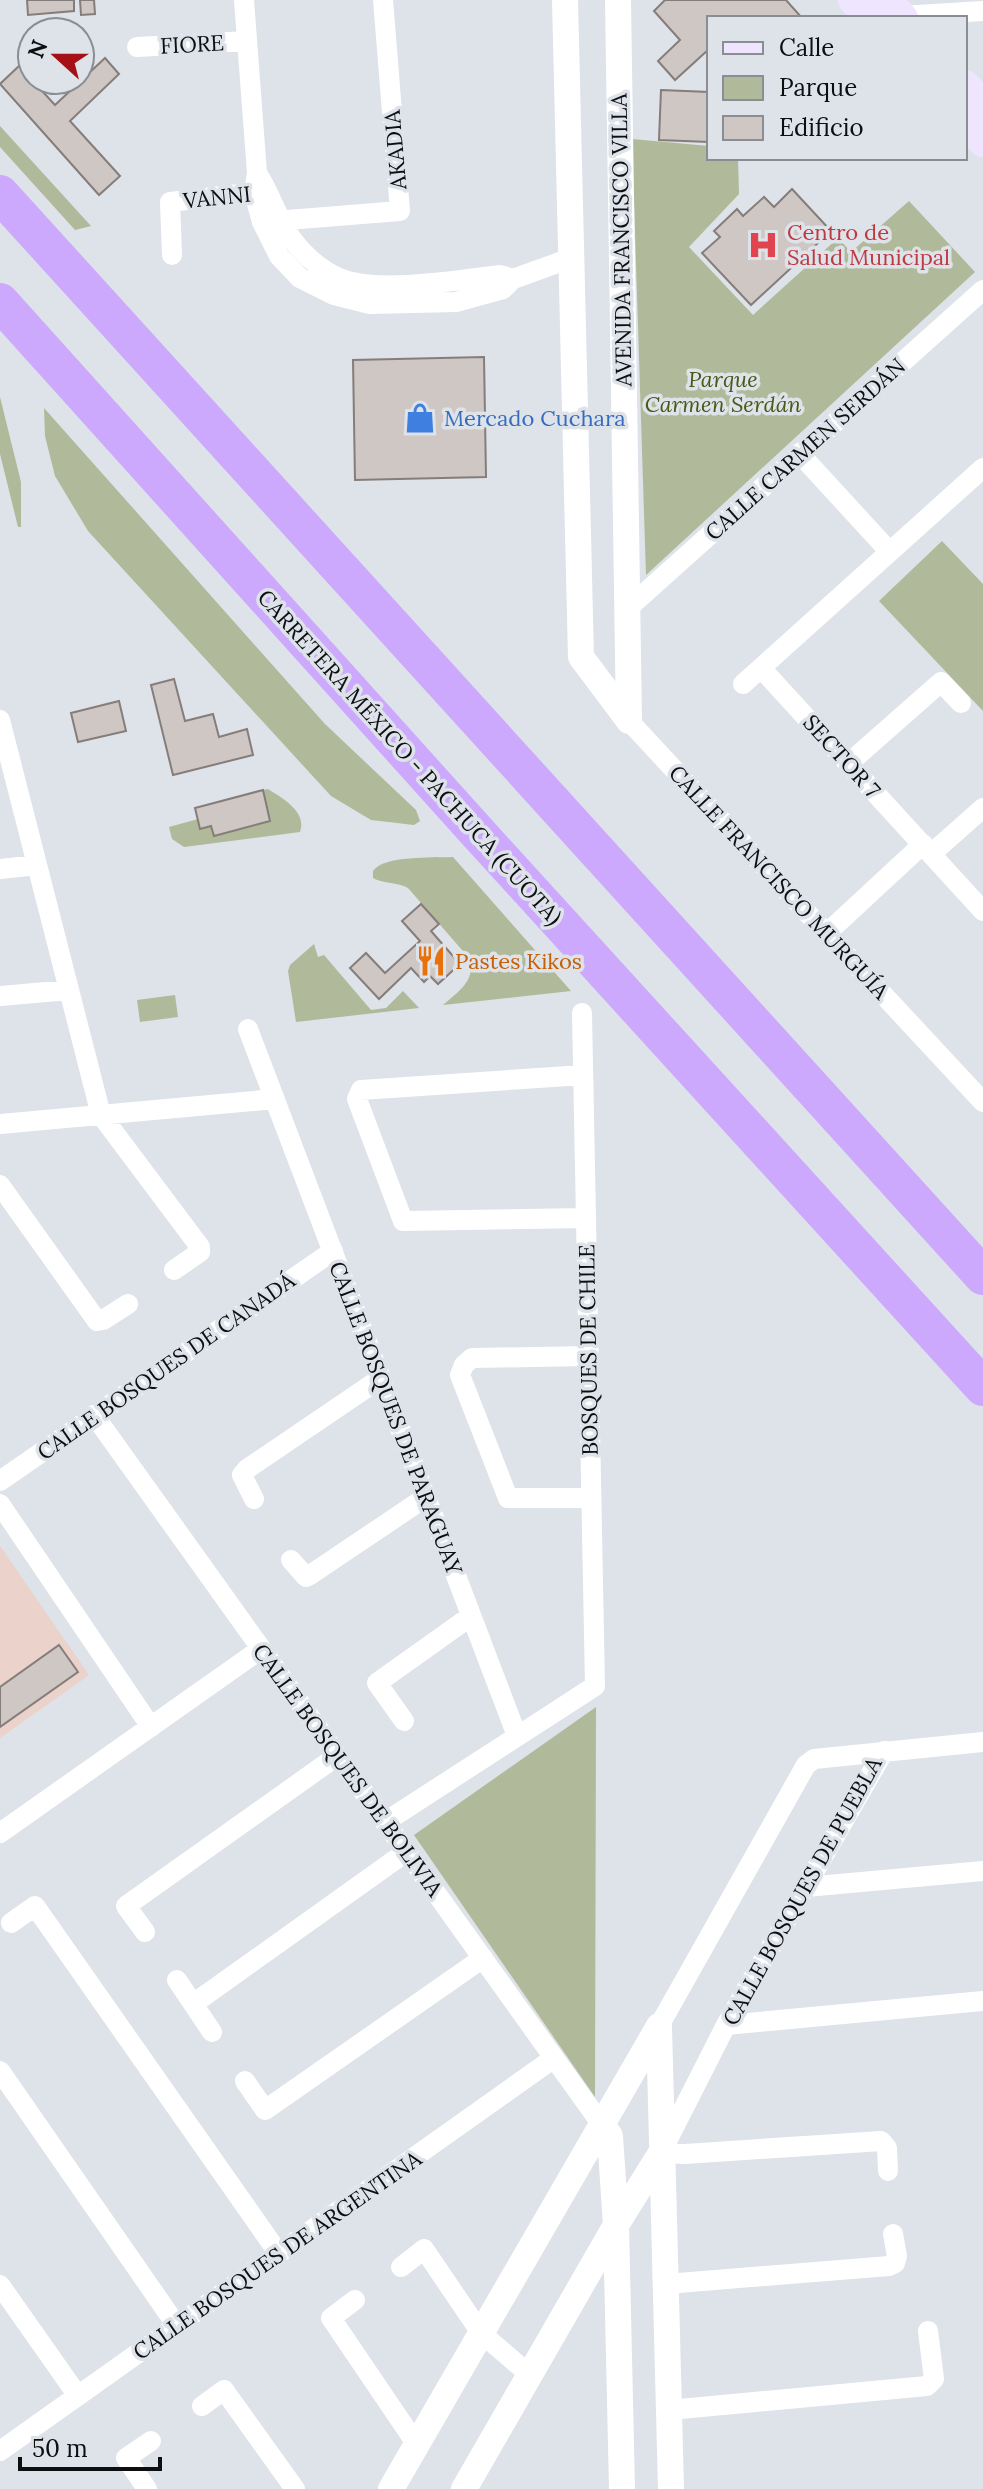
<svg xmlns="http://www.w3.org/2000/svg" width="983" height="2489" viewBox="0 0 983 2489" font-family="Lora,serif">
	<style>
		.education { fill: #ebd2ca }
		.green { fill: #b0b99a }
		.building { fill: #cfc7c4; stroke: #857d7a; stroke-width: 2 }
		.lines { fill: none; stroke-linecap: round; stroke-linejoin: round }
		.minor { stroke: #fff; stroke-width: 20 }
		.tertiary { stroke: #fff; stroke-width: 26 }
		.secondary { stroke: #f0e5fe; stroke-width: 30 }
		.motorway { stroke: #cca9fd; stroke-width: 38 }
		.labels { text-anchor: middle; stroke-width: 7; stroke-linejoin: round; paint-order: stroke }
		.street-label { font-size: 22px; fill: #0c0e10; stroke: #dee2e9 }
		.health-label { font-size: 22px; fill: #be3a42; stroke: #dee2e9; text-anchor: start }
		.park-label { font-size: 22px; font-style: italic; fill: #4a5818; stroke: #dee2e9 }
		.shop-label { font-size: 22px; fill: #366cbe; stroke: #dee2e9; text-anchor: start }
		.food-label { font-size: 22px; fill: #c56008; stroke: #dee2e9; text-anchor: start }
	</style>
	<rect width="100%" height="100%" fill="#dee2e9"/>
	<path class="education" d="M 0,1546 L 89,1675 L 0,1738 Z"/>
	<path class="green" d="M 0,126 L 91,226 L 75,230 L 0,147 Z
		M 632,139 L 709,146 L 709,158 L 738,158 L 739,194 L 689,247 L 753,315 L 838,238 L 851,252 L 909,201 L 975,272 L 646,575 Z
		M 0,397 L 21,482 L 21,527 L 18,527 L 0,454 Z
		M 44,408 L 325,724 L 416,810 L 420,821 L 414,825 L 371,820 L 331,796 L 88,531 L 55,476 L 45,436 Z
		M 942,541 L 983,584 L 983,711 L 879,601 Z
		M 268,789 C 284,799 307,812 300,832 L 184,847 L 172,839 L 169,827 L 198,819 L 200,828 L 266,802 L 263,790 Z
		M 453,857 L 571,991 L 443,1005 C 458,992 477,980 469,958 L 408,888 C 397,882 384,884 373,878 L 373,871 C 384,855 433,858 453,857 Z
		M 314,944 L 318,957 L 324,955 L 371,1010 L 386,1008 L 403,991 L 419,1008 L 296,1022 L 288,971 L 290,965 Z
		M 175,995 L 178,1017 L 140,1022 L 137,1000 Z
		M 596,1707 L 595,2097 L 414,1835 Z"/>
	<path class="building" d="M 27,0 L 74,0 L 74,11 L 28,15 Z
		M 80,0 L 94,0 L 95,14 L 81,15 Z
		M 665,0 L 786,0 L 802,18 L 709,18 L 709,49 L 675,80 L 658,61 L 680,40 L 654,11 Z
		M 105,58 L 119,74 L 70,121 L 120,176 L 99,195 L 0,84 L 19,66 L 55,105 Z
		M 661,90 L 709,92 L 709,142 L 659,140 Z
		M 792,189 L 831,231 L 751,305 L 702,253 L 720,237 L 714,231 L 737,209 L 743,216 L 764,197 L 774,207 Z
		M 484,357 L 486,477 L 355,480 L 353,360 Z
		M 174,679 L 185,721 L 213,714 L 219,737 L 247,729 L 253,755 L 173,775 L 151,685 Z
		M 119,701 L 126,731 L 78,742 L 71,713 Z
		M 263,790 L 270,821 L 214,836 L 211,826 L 200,829 L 195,808 Z
		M 421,904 L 439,924 L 431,931 L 460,964 L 438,984 L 430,976 L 424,982 L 411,968 L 379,999 L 350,968 L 366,953 L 385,973 L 420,941 L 402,921 Z
		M 59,1645 L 78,1672 L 0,1727 L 0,1687 Z"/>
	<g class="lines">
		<path class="minor" d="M 244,0 L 257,173 L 254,193 L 262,222 L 279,256 L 300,278 L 334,295 L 370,304 L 456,302 L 503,289 L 513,279 L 571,258
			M 901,16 L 983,11
			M 137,47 L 247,41
			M 257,173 C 271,194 277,218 292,239 C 304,255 321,270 339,278 C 377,294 459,280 500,275 L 513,279
			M 262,222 L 400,211 L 383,0
			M 172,255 L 170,202 L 265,191
			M 799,453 L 889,551
			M 627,609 L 983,290
			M 761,668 L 983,911
			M 743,684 L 983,468
			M 0,720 L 101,1115 L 200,1247 L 200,1252 L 174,1270
			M 629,721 L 983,1102
			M 849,763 L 941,682 L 961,703
			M 931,854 L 983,808
			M 0,869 L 37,865
			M 827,933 L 923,844
			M 0,996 L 69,990
			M 248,1029 L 517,1736
			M 583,1075 L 361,1090 L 357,1099 L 403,1221 L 586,1218
			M 0,1124 L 275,1099
			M 0,1185 L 97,1321 L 103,1320 L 128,1304
			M 588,1356 L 472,1358 L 464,1365 L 460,1375 L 508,1498 L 591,1498
			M 94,1415 L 602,2125
			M 0,1481 L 333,1251
			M 254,1499 L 242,1475 L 247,1469 L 381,1378
			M 0,1504 L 151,1727
			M 291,1560 L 306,1577 L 310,1575 L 426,1497
			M 404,1721 L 377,1683 L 471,1616
			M 884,1751 L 726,2025 L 661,2153 L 685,2154 L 881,2141 L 887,2148 L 888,2171
			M 385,1822 L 595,1686 L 582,1013
			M 0,1833 L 261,1649
			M 806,1887 L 983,1871
			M 11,1923 L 35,1906 L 279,2254
			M 145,1932 L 126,1906 L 337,1756
			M 177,1980 L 212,2032
			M 193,2004 L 406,1852
			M 726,2025 L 983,2001
			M 659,2026 L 806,1765 L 814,1759 L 983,1742
			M 0,2071 L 177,2326
			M 245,2081 L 265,2110 L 483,1958
			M 401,2267 L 424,2249 L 481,2333 L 530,2375
			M 666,2284 L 889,2266 L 895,2263 L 897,2256 L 893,2234
			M 0,2285 L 78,2396
			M 355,2300 L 331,2318 L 417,2445
			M 202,2406 L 224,2390 L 295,2489
			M 669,2410 L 927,2386 L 934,2379 L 928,2331
			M 0,2451 L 554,2058
			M 147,2489 L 126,2458 L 151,2441"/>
		<path class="tertiary" d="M 565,0 L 581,657 L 629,721
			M 618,0 L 629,721
			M 659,2026 L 671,2489
			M 602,2125 L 610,2136 L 616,2225 L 622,2489
			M 391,2489 L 659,2026
			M 464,2489 L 616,2225 L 661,2153"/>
		<path class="secondary" d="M 853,0 L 869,18
			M 886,0 L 903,18
			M 965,85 L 983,104
			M 965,122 L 983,142"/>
		<path class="motorway" d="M 0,194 L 983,1276
			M 0,302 L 478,833 L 983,1387"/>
	</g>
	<defs>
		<g id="hospital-bare" transform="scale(2.4)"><path d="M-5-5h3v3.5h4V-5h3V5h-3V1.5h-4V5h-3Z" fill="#e0444e" stroke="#dee2e9" stroke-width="2.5" paint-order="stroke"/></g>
		<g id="shop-bare" transform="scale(2.4)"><path d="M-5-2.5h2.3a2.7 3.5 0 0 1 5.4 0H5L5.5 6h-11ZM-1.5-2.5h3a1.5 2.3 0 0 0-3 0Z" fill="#3f7fe0" stroke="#dee2e9" stroke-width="2.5" paint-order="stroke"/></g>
		<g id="restaurant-bare" transform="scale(2.4)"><path d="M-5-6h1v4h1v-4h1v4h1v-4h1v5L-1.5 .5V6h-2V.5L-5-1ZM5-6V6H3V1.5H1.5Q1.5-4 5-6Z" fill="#e8710a" stroke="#dee2e9" stroke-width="2.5" paint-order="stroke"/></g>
	</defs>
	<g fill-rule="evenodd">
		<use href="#hospital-bare" x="763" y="245"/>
		<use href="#shop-bare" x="420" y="418"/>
		<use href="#restaurant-bare" x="431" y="961"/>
	</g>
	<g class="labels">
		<g class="street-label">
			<text transform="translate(192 44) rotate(-3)" y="8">FIORE</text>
			<text transform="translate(395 150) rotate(-95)" y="8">AKADIA</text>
			<text transform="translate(217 197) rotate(-6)" y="8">VANNI</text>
			<text transform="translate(621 240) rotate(-91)" y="8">AVENIDA FRANCISCO VILLA</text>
			<text transform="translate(805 449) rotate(-42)" y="8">CALLE CARMEN SERDÁN</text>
			<text transform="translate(842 756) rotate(48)" y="8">SECTOR 7</text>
			<text transform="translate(410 757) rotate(48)" y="8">CARRETERA MÉXICO - PACHUCA (CUOTA)</text>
			<text transform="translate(779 882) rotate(47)" y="8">CALLE FRANCISCO MURGUÍA</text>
			<text transform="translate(588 1350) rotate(-91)" y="8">BOSQUES DE CHILE</text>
			<text transform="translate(166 1366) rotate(-35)" y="8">CALLE BOSQUES DE CANADÁ</text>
			<text transform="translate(396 1418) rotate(69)" y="8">CALLE BOSQUES DE PARAGUAY</text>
			<text transform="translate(348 1770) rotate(54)" y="8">CALLE BOSQUES DE BOLIVIA</text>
			<text transform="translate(802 1891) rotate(-61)" y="8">CALLE BOSQUES DE PUEBLA</text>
			<text transform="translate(277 2255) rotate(-35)" y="8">CALLE BOSQUES DE ARGENTINA</text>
		</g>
		<g class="health-label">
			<text x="787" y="240">Centro de<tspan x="787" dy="25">Salud Municipal</tspan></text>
		</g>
		<g class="park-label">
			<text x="723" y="387">Parque<tspan x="723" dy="25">Carmen Serdán</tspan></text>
		</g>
		<g class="shop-label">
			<text x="444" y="426">Mercado Cuchara</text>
		</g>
		<g class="food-label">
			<text x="455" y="969">Pastes Kikos</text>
		</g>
	</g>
	<rect x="707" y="16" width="260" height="144" fill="#dee2e9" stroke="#8a8d92" stroke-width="2"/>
	<rect x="723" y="42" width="40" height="12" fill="#f0e5fe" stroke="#8a8d92" stroke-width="2"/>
	<text x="779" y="56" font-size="24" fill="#0c0e10">Calle</text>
	<rect x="723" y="76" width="40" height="24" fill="#b0b99a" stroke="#8a8d92" stroke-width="2"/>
	<text x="779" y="96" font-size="24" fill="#0c0e10">Parque</text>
	<rect x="723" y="116" width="40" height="24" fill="#cfc7c4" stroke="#8a8d92" stroke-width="2"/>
	<text x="779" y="136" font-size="24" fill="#0c0e10">Edificio</text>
	<g transform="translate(56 56) rotate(291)"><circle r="38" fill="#dee2e9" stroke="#8a8d92" stroke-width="2"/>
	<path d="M0-6L14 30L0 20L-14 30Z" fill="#a50f16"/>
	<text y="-12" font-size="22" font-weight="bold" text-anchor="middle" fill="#0c0e10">N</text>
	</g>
	<path d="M20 2457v12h140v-12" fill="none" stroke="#0c0e10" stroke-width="4"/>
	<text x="32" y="2457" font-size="24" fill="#0c0e10" stroke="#dee2e9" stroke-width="6" paint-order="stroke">50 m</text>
</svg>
